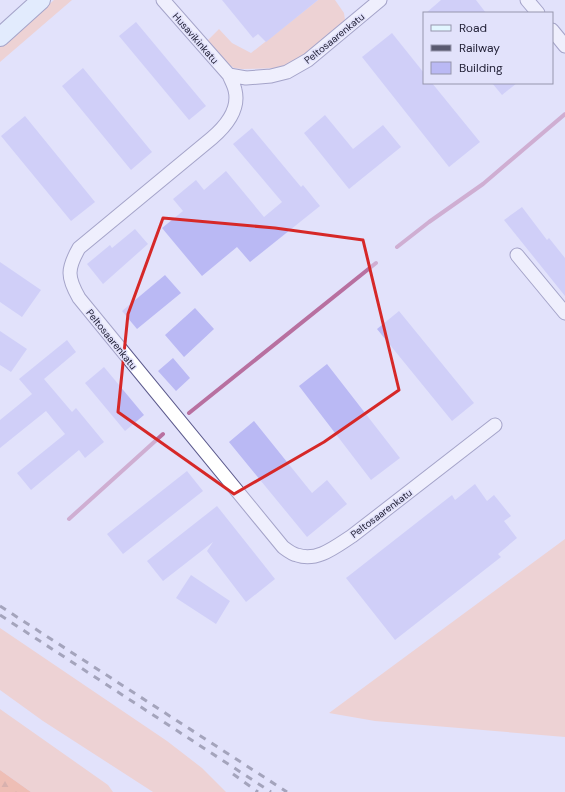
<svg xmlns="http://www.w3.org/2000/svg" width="565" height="792" viewBox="0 0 565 792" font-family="'DM Sans',sans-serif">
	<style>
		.grass { fill: #fabfa5 }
		.forest { fill: url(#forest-firs) }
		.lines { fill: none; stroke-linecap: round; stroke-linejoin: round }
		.stream { stroke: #b870a0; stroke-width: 4 }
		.building { fill: #bab9f4 }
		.street-casing { stroke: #5b598c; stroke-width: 15 }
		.secondary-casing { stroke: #5b598c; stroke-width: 20 }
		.street { stroke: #fff; stroke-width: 13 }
		.secondary { stroke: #e2f6ff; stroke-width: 18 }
		.rail { stroke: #5a5a70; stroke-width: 3; stroke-dasharray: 7 7; stroke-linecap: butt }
		.marked { fill: none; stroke: #d62828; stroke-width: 3; stroke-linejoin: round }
		.labels { text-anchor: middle; stroke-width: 3; stroke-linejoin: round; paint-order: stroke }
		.street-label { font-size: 10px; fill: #242339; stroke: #e2e2fb }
	</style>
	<defs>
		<pattern id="forest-firs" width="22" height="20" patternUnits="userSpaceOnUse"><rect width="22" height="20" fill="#fc9261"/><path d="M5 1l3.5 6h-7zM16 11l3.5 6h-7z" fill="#cc7751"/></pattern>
	</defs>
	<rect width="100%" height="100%" fill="#e2e2fb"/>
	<path class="grass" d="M 54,0 L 72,0 L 0,62 L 0,47 Z
		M 318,0 L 335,0 L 344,13 L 345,20 L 301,58 L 292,64 L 280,68 L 242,69 L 234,68 L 227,63 L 207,41 L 219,29 L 232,43 L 251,53 Z
		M 565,539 L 565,737 L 375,721 L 329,713 Z
		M 0,628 L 167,741 L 202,768 L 226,792 L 153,792 L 43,721 L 0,690 Z
		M 0,709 L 108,785 L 113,792 L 31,792 L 0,770 Z"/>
	<path class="forest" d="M 0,770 L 31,792 L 0,792 Z"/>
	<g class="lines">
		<path class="stream" d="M 397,247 L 429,222 L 483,184 L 565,114
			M 189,413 L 376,263
			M 69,519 L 163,434"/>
	</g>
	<path class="building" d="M 222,0 L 318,0 L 266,42 L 258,34 L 253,38 Z
		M 441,0 L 476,0 L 486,13 L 426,13 Z
		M 136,22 L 206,106 L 189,120 L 119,36 Z
		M 392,33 L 424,73 L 424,83 L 432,83 L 480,142 L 449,167 L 362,57 Z
		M 83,68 L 152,152 L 131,170 L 62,86 Z
		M 492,83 L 517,83 L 502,95 Z
		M 325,115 L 353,149 L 383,125 L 401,147 L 349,189 L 304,133 Z
		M 25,116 L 95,202 L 71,221 L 1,136 Z
		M 252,128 L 301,187 L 303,185 L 320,206 L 250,262 L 237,247 L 202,276 L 162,228 L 183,211 L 173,199 L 196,180 L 204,190 L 226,171 L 264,217 L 282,202 L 233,144 Z
		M 522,207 L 547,240 L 549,238 L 565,258 L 565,296 L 504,220 Z
		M 135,229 L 148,244 L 103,284 L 87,264 L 110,245 L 112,248 Z
		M 0,262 L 41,290 L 22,317 L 0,302 Z
		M 165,275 L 181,293 L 137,329 L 122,311 Z
		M 195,308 L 214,329 L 184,357 L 165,335 Z
		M 399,311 L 474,403 L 452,421 L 377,329 Z
		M 0,331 L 27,349 L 11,372 L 0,365 Z
		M 67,340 L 76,352 L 44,379 L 72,412 L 76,408 L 104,442 L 85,458 L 79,450 L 31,490 L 17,473 L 65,434 L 46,411 L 0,448 L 0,420 L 32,394 L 19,379 Z
		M 173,358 L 190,378 L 176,391 L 158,371 Z
		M 327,364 L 400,458 L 371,480 L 299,386 Z
		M 104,367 L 144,415 L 125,431 L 85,383 Z
		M 254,421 L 312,493 L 327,480 L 347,504 L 307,537 L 229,442 Z
		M 187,471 L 203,491 L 123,554 L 107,534 Z
		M 475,484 L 487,501 L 494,495 L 511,516 L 504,521 L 517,538 L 498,554 L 501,557 L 395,640 L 346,578 L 452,495 L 455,500 Z
		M 217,506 L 275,579 L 246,602 L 207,551 L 213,542 L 163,581 L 147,561 Z
		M 191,575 L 230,601 L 216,624 L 176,598 Z"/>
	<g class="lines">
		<g class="street-casing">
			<path id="street" d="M 163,0 L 229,75 C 231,80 234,85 235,90 C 240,110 226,126 212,138 L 79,248 C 67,269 67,277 79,298 L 283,547 C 287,550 292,554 297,555 C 317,562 335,547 352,536 L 495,425
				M 527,0 L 538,13
				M 552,30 L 565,46
				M 229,75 L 246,78 L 271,76 L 287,72 L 308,60 L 380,0
				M 517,255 L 565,313"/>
		</g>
		<g class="secondary-casing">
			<path id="secondary" d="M 0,37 L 41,0"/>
		</g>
		<use href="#street" class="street"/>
		<use href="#secondary" class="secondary"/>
		<path class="rail" d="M 0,606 L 287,792
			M 0,615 L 271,792
			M 233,774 L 258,792"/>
	</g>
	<path d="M0 0H565V792H0ZM 163,218 L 275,228 L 363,240 L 399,390 L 324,442 L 234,494 L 118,412 L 128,314 Z" fill="#e2e2fb" fill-opacity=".55" fill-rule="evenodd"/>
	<path class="marked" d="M 163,218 L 275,228 L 363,240 L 399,390 L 324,442 L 234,494 L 118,412 L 128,314 Z"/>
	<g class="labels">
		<g class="street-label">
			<text transform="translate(196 38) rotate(49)" y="4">Husavikinkatu</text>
			<text transform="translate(334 38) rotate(-39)" y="4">Peltosaarenkatu</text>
			<text transform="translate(112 339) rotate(51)" y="4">Peltosaarenkatu</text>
			<text transform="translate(381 513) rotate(-37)" y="4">Peltosaarenkatu</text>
		</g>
	</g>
	<rect x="423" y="12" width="130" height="72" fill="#e2e2fb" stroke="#9696ad"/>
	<rect x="431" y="25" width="20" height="6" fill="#e2f6ff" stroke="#9696ad"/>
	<text x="459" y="32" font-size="12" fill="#242339">Road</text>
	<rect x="431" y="45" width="20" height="6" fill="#5a5a70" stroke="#9696ad"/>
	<text x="459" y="52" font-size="12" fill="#242339">Railway</text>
	<rect x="431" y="62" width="20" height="12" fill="#bab9f4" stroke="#9696ad"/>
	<text x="459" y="72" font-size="12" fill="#242339">Building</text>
</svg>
